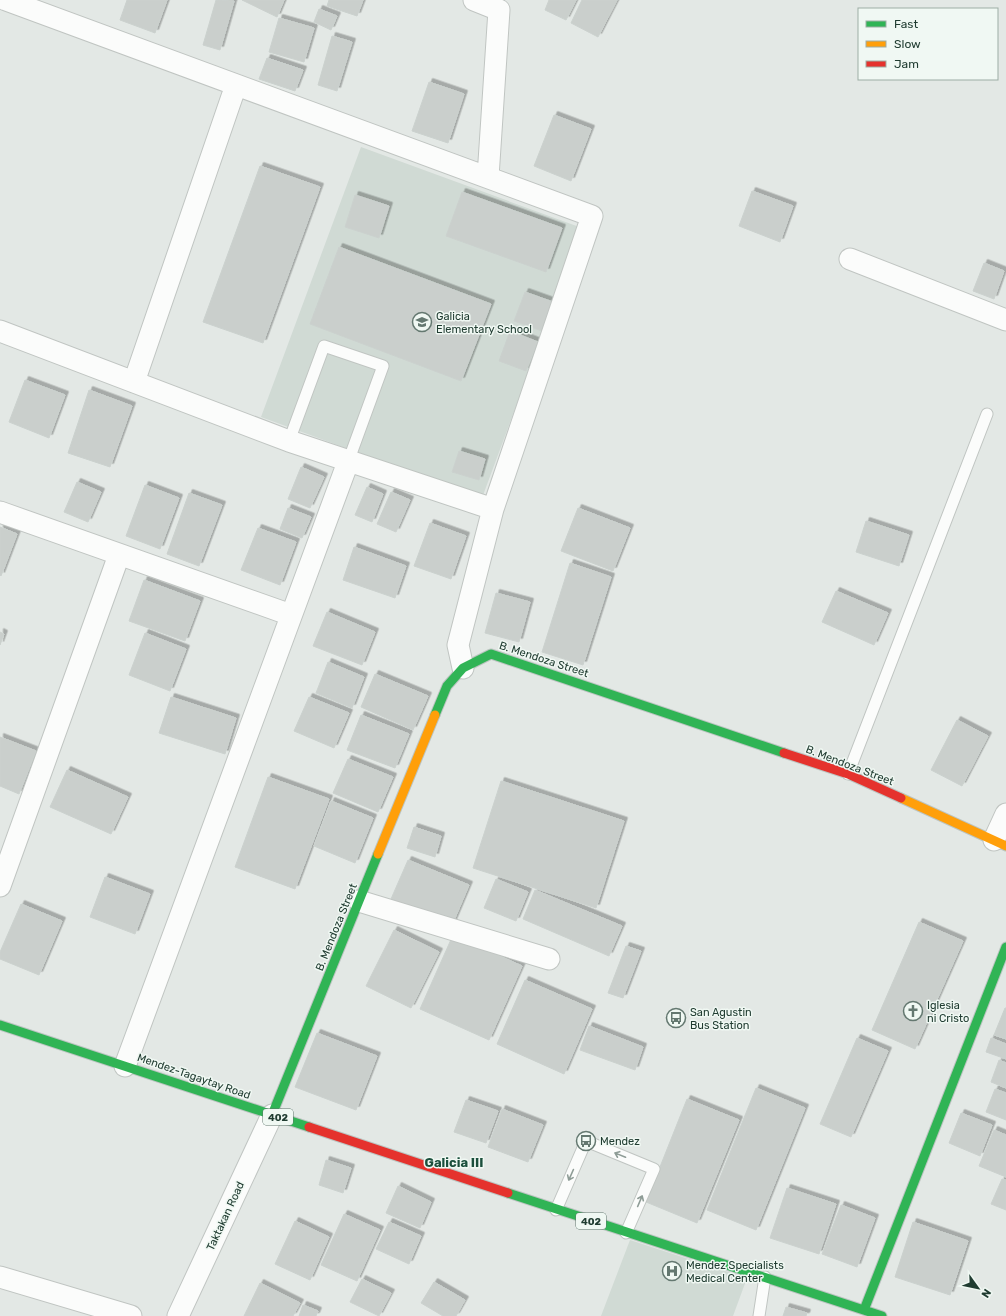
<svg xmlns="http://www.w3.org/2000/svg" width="1006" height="1316" viewBox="0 0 1006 1316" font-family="Rubik,sans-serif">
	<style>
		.built { fill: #d0dad4 }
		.building { fill: #cacfcc; stroke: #cbd1ce; filter: url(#shadow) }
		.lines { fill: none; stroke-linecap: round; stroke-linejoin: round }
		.lane-casing { stroke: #c0c5c2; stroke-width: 13 }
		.street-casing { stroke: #c0c5c2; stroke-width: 23 }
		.fast-casing { stroke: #bcc4c1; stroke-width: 11 }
		.slow-casing { stroke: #bcc4c1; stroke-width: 11 }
		.jam-casing { stroke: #bcc4c1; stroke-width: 11 }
		.lane { stroke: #fbfcfb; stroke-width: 11 }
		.street { stroke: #fbfcfb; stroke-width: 21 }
		.fast { stroke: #30b455; stroke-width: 9 }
		.slow { stroke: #ff9f0a; stroke-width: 9 }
		.jam { stroke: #e5322d; stroke-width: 9 }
		.oneway { stroke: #8e9c96 }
		.labels { text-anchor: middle; stroke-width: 3; stroke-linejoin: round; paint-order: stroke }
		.shield { fill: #f0f8f3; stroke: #5e746b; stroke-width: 1 }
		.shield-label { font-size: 10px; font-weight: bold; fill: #203c31 }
		.poi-label { font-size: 11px; fill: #203c31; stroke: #f0f8f3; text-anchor: start }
		.street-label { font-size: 11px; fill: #203c31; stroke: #f0f8f3 }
		.quarter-label { font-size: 13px; font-weight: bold; fill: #1b4f3c; stroke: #f0f8f3 }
	</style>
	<defs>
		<filter id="shadow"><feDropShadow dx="3.5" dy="-3.5" stdDeviation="0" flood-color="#0004"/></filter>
	</defs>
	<rect width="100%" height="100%" fill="#e3e8e5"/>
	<path class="built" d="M 361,147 L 582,228 L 482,498 L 261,417 Z
		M 630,1240 L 747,1278 L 733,1316 L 601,1316 Z"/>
	<path class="building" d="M 127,0 L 167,0 L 155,33 L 120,20 Z
		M 216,0 L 234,1 L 220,50 L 203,45 Z
		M 242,0 L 284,0 L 277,17 Z
		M 329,0 L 363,0 L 357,16 L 327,6 Z
		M 549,0 L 576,0 L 566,20 L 545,10 Z
		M 582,0 L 617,0 L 598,37 L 571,23 Z
		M 319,9 L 337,16 L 331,30 L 314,22 Z
		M 279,18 L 314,28 L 304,62 L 269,52 Z
		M 332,36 L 352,42 L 337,91 L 318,85 Z
		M 267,58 L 303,70 L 295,91 L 259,79 Z
		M 429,82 L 464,94 L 448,143 L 412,131 Z
		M 554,115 L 591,129 L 571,181 L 534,166 Z
		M 260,166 L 320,187 L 263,343 L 203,322 Z
		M 752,191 L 793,206 L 780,242 L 739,226 Z
		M 462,192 L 562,228 L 546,272 L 446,236 Z
		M 355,195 L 389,206 L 379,238 L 345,227 Z
		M 339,247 L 491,304 L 461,381 L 310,324 Z
		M 984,263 L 1004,271 L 994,299 L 973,291 Z
		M 525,292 L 553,302 L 542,331 L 514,321 Z
		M 510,331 L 538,342 L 526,371 L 499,361 Z
		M 25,380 L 65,395 L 49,438 L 9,422 Z
		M 89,390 L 132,406 L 110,467 L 68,453 Z
		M 459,451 L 485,459 L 479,480 L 452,472 Z
		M 301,467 L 324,477 L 310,508 L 288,499 Z
		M 77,482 L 101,492 L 88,522 L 64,512 Z
		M 145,485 L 179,498 L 160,549 L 126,536 Z
		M 367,487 L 383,494 L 372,522 L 355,515 Z
		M 391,492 L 410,500 L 396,532 L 377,524 Z
		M 189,493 L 222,505 L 199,566 L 167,554 Z
		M 288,508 L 311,517 L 302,538 L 280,529 Z
		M 578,508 L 630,528 L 613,571 L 561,551 Z
		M 866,521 L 909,535 L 899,566 L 856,552 Z
		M 430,523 L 466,536 L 451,579 L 414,566 Z
		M 0,527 L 17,534 L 1,576 L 0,575 Z
		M 258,528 L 296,542 L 280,585 L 241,570 Z
		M 354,547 L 406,566 L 395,598 L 343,580 Z
		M 570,563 L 611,577 L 583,665 L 542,652 Z
		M 144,580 L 200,601 L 185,641 L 129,621 Z
		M 836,591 L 888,613 L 874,645 L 822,622 Z
		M 496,593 L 530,602 L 519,642 L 485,633 Z
		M 327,612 L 375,632 L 362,665 L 313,646 Z
		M 0,632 L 4,634 L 0,645 Z
		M 145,633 L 186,649 L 170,691 L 129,675 Z
		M 328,662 L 364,677 L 352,708 L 316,693 Z
		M 375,674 L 428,696 L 413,730 L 361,707 Z
		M 171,697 L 236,718 L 225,754 L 159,733 Z
		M 309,697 L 349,713 L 334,748 L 294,731 Z
		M 361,715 L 409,734 L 395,768 L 347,750 Z
		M 957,720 L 988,736 L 962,786 L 931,770 Z
		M 0,737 L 36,751 L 19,794 L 0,786 Z
		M 348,759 L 393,777 L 378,812 L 333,793 Z
		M 67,770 L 128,797 L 111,834 L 50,807 Z
		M 268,777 L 329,799 L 295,889 L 235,867 Z
		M 501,781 L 624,821 L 596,908 L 473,868 Z
		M 331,801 L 373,818 L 355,863 L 314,846 Z
		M 414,827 L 441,836 L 435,857 L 407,848 Z
		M 408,860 L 469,885 L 452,925 L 391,899 Z
		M 105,877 L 150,894 L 135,934 L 90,917 Z
		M 496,879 L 528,892 L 516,921 L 484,908 Z
		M 535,890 L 622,926 L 609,956 L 523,919 Z
		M 21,904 L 62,921 L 39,975 L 0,959 L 0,952 Z
		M 919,922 L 963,941 L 915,1049 L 872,1030 Z
		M 394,930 L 439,952 L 411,1008 L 366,986 Z
		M 453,935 L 522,966 L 489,1040 L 420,1009 Z
		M 626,946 L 641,951 L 623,998 L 608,993 Z
		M 525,980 L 592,1009 L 564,1074 L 497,1044 Z
		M 1005,1008 L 1006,1008 L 1006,1039 L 994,1035 Z
		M 589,1026 L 643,1047 L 635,1070 L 580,1050 Z
		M 317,1033 L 377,1056 L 356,1110 L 295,1087 Z
		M 857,1038 L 888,1051 L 851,1137 L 820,1124 Z
		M 991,1038 L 1006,1044 L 1006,1059 L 986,1052 Z
		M 999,1060 L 1006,1063 L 1006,1088 L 991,1082 Z
		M 756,1088 L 805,1108 L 756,1230 L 707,1210 Z
		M 995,1089 L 1006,1093 L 1006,1120 L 986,1112 Z
		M 687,1099 L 739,1120 L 697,1223 L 646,1202 Z
		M 466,1100 L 498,1111 L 486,1143 L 454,1132 Z
		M 502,1109 L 543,1125 L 528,1162 L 488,1147 Z
		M 961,1113 L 992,1125 L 980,1156 L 949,1143 Z
		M 994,1130 L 1006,1135 L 1006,1177 L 979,1166 Z
		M 326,1160 L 351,1168 L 343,1193 L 319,1185 Z
		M 1002,1179 L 1006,1180 L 1006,1210 L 991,1204 Z
		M 398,1186 L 431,1202 L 420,1228 L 386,1213 Z
		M 787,1188 L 836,1204 L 819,1254 L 770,1238 Z
		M 841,1205 L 875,1218 L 857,1267 L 822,1254 Z
		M 344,1214 L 380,1230 L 357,1281 L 321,1265 Z
		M 295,1221 L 329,1237 L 310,1280 L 275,1264 Z
		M 389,1222 L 421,1236 L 409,1264 L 376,1249 Z
		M 913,1222 L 968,1241 L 950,1295 L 895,1277 Z
		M 362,1279 L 391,1293 L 379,1316 L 350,1302 Z
		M 434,1282 L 465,1300 L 456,1316 L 443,1316 L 421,1303 Z
		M 260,1283 L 300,1303 L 293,1316 L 244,1316 Z
		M 303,1305 L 318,1311 L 316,1316 L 299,1316 Z
		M 786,1307 L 807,1313 L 806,1316 L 783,1316 Z"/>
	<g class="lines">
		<g class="lane-casing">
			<path id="lane" d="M 289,441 L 324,346 L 383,366 L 348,462
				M 848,774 L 987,414
				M 556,1210 L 586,1141 L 654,1169 L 626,1233
				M 759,1316 L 765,1277"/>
		</g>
		<g class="street-casing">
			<path id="street" d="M 6,0 L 592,216 L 493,509 L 458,645 L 463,668
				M 474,0 L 499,10 L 488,177
				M 850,259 L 1006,320
				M 0,331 L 289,441 L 493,509
				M 134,382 L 236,85
				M 0,512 L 291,615
				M 994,840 L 1006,814
				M 0,886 L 119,555
				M 359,901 L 549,959
				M 125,1066 L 348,462
				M 0,1277 L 131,1316
				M 178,1316 L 272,1115"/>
		</g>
		<g class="fast-casing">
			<path id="fast" d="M 435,715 L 447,686 L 463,668 L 491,654 L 784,753
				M 0,1025 L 309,1127
				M 272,1115 L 378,854
				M 508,1193 L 882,1316
				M 864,1310 L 1006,947"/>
		</g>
		<g class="slow-casing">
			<path id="slow" d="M 901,798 L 1006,846
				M 378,854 L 435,715"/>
		</g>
		<g class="jam-casing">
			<path id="jam" d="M 784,753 L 848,774 L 901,798
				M 309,1127 L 508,1193"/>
		</g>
		<use href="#lane" class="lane"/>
		<use href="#street" class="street"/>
		<use href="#fast" class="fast"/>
		<use href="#slow" class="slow"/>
		<use href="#jam" class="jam"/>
	</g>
	<defs><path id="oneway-shaft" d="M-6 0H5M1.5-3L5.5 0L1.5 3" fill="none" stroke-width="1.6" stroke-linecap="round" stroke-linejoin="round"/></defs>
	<g class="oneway">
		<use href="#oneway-shaft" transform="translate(620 1155) rotate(-158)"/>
		<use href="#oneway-shaft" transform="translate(571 1175) rotate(114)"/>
		<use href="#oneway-shaft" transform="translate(640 1201) rotate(-67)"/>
	</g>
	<defs>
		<g id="school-ring" transform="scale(1)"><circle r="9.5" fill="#f0f8f3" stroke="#647870" stroke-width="1.5"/><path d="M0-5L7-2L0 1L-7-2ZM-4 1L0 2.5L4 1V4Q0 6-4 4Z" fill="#647870"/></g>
		<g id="church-ring" transform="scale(1)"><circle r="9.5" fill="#f0f8f3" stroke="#647870" stroke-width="1.5"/><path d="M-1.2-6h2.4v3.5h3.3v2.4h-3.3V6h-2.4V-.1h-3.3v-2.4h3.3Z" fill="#647870"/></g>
		<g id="bus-ring" transform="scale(1)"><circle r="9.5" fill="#f0f8f3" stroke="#647870" stroke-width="1.5"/><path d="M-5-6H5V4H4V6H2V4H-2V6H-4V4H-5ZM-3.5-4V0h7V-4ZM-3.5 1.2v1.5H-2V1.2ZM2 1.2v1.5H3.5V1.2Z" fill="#647870"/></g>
		<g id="hospital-ring" transform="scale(1)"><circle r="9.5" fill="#f0f8f3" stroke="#647870" stroke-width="1.5"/><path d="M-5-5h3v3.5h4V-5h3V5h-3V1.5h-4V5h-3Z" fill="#647870"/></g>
	</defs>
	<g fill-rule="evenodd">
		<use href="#school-ring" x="422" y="322"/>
		<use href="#church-ring" x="913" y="1011"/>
		<use href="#bus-ring" x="676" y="1018"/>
		<use href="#bus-ring" x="586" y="1141"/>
		<use href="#hospital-ring" x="672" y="1271"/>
	</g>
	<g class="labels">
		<g class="shield">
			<rect x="263" y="1109" width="30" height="16" rx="3"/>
			<rect x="576" y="1213" width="30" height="16" rx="3"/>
		</g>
		<g class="shield-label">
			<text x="278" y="1121">402</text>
			<text x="591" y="1225">402</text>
		</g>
		<g class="poi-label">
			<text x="436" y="320">Galicia<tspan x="436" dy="13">Elementary School</tspan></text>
			<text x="927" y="1009">Iglesia<tspan x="927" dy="13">ni Cristo</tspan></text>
			<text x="690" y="1016">San Agustin<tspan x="690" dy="13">Bus Station</tspan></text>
			<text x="600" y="1145">Mendez</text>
			<text x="686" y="1269">Mendez Specialists<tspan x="686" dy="13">Medical Center</tspan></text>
		</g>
		<g class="street-label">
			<text transform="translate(544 659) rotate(18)" y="4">B. Mendoza Street</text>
			<text transform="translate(850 765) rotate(21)" y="4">B. Mendoza Street</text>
			<text transform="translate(336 927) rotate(-68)" y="4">B. Mendoza Street</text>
			<text transform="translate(194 1076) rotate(19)" y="4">Mendez-Tagaytay Road</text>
			<text transform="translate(225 1216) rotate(-65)" y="4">Taktakan Road</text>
		</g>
		<g class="quarter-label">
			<text x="454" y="1167">Galicia III</text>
		</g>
	</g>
	<rect x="858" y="8" width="140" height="72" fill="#f0f8f3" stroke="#9dada5"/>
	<rect x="866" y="21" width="20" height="6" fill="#30b455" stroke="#9dada5"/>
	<text x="894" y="28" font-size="12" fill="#203c31">Fast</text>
	<rect x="866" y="41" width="20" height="6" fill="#ff9f0a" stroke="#9dada5"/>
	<text x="894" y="48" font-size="12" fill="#203c31">Slow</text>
	<rect x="866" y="61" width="20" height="6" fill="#e5322d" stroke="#9dada5"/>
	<text x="894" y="68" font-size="12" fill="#203c31">Jam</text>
	<g transform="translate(978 1288) rotate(123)" stroke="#f0f8f3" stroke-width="3" paint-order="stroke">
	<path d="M0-3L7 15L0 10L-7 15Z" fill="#203c31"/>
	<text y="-6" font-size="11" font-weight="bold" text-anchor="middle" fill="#203c31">N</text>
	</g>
</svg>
